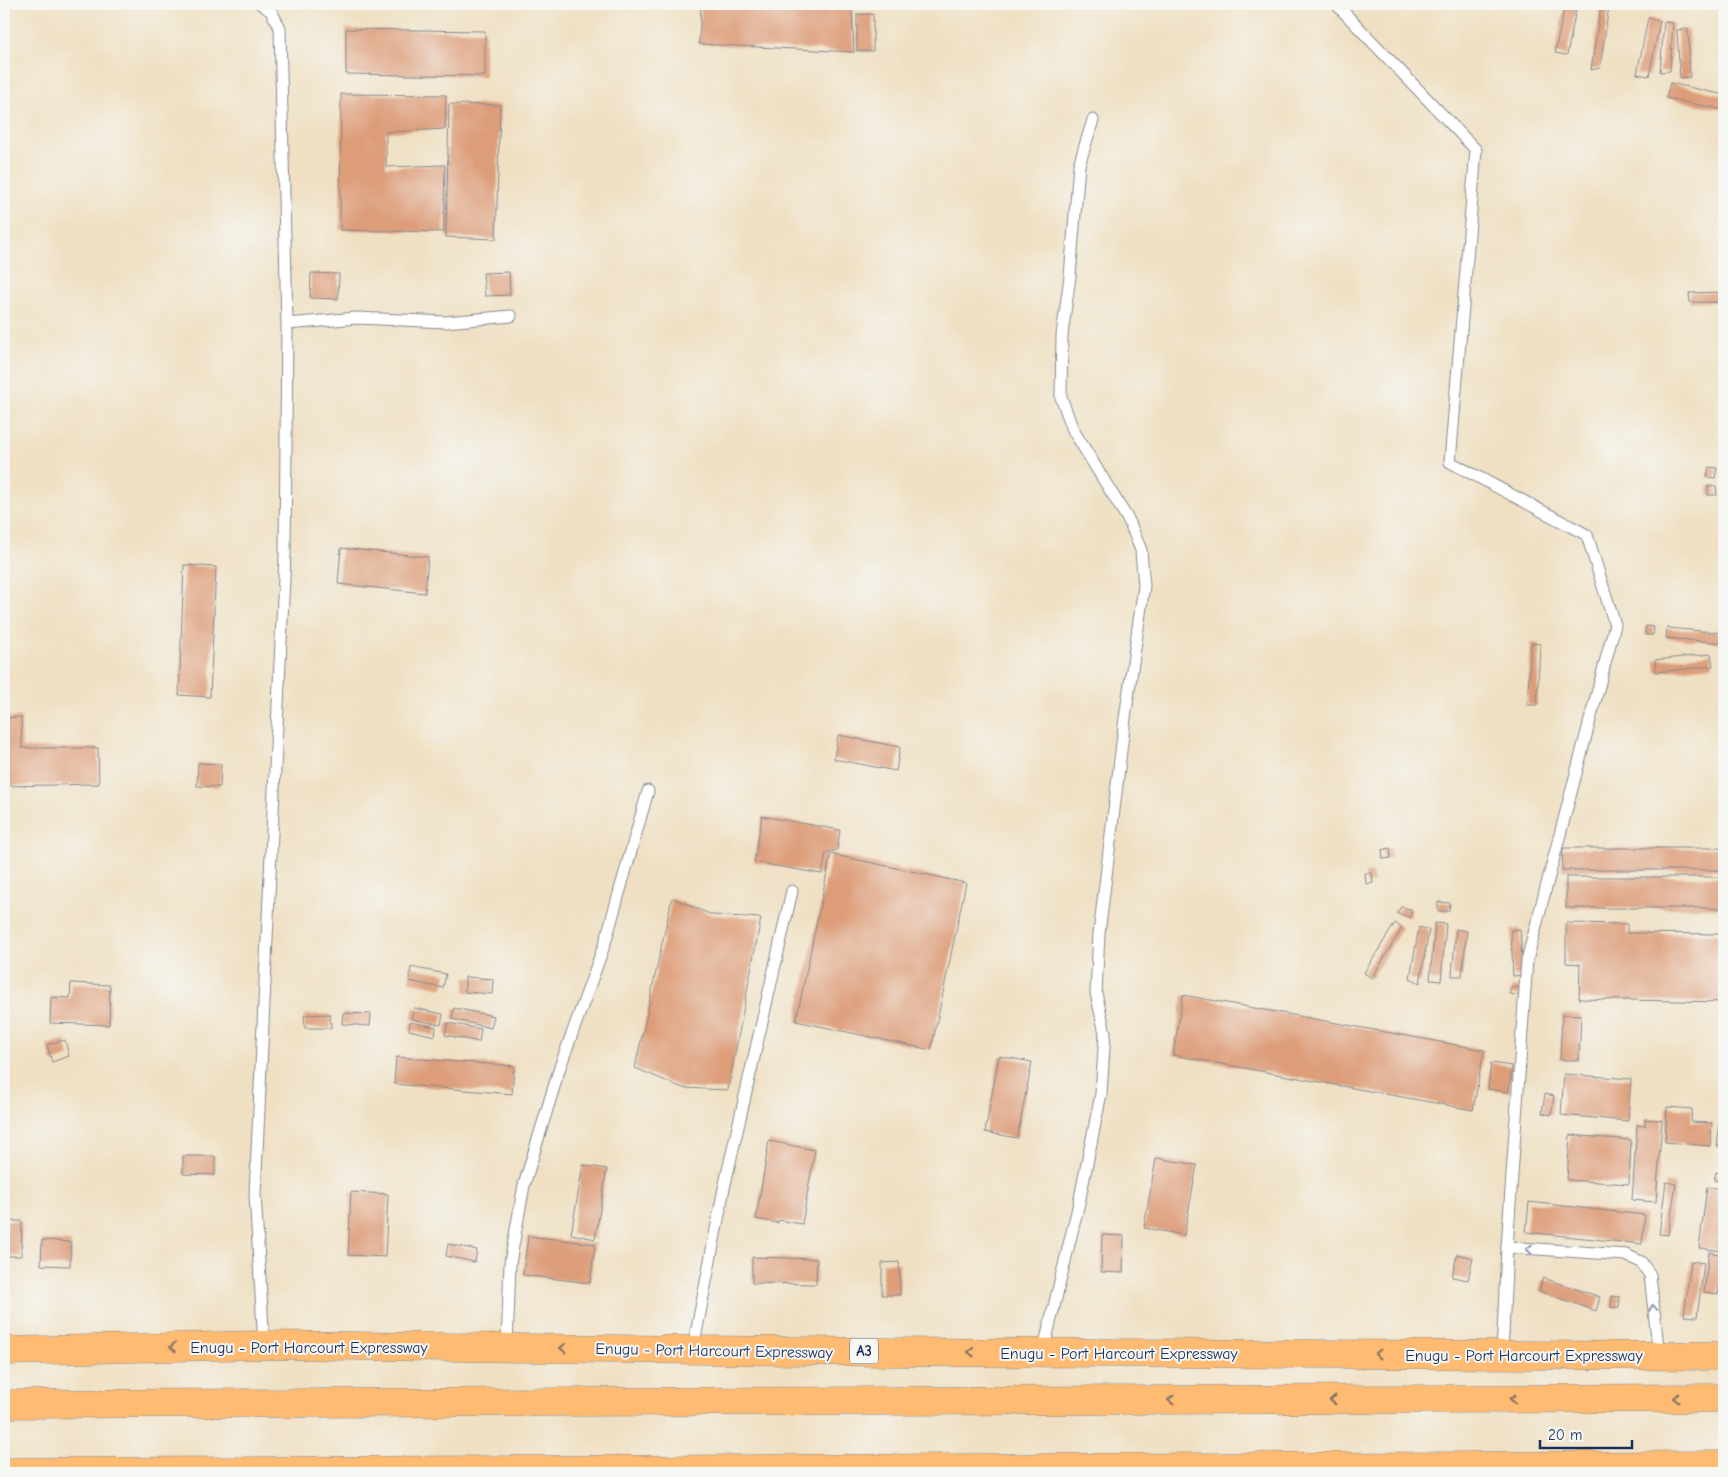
<svg xmlns="http://www.w3.org/2000/svg" width="1728" height="1477" viewBox="0 0 1728 1477" font-family="'Comic Neue',sans-serif">
	<style>
		.building { fill: #dd9d79 }
		.lines { fill: none; stroke-linecap: round; stroke-linejoin: round }
		.lane-casing { stroke: #858890; stroke-width: 13 }
		.primary-casing { stroke: #858890; stroke-width: 29 }
		.highway-casing { stroke: #858890; stroke-width: 29 }
		.lane { stroke: #fff; stroke-width: 11 }
		.primary { stroke: #febb71; stroke-width: 28 }
		.highway { stroke: #febb71; stroke-width: 28 }
		.oneway { stroke: #8d97ae }
		.oneway2 { stroke: #816e67 }
		.labels { text-anchor: middle; stroke-width: 4; stroke-linejoin: round; paint-order: stroke }
		.shield { fill: #f6f6f2; stroke: #5d6b8a; stroke-width: 1 }
		.shield-label { font-size: 15px; font-weight: bold; fill: #1b2f5e }
		.street-label { font-size: 16px; fill: #1b2f5e; stroke: #f6f6f2 }
	</style>
	<rect width="100%" height="100%" fill="#f6f6f2"/>
	<filter id="ink" filterUnits="userSpaceOnUse"><feTurbulence type="fractalNoise" baseFrequency=".02" numOctaves="2"/><feDisplacementMap in="SourceGraphic" scale="10" xChannelSelector="R" yChannelSelector="G"/><feConvolveMatrix kernelMatrix="1 2 1 2 8 2 1 2 1" color-interpolation-filters="sRGB"/></filter>
	<filter id="wash" filterUnits="userSpaceOnUse"><feTurbulence type="fractalNoise" baseFrequency=".0096" numOctaves="4" result="noise"/><feDisplacementMap in="SourceGraphic" scale="20" xChannelSelector="R" yChannelSelector="G"/><feGaussianBlur stdDeviation="1.12" result="paint"/><feColorMatrix in="noise" values="0 0 0 0 0 0 0 0 0 0 0 0 0 0 0 0 0 1.4 0 .05"/><feComposite in="paint" operator="in"/></filter>
	<g filter="url(#wash)">
		<rect width="100%" height="100%" fill="#efe0c3"/>
		<g id="blocks">
			<path class="building" d="M 701,4 L 742,4 L 852,8 L 854,52 L 699,44 Z
				M 1565,4 L 1577,4 L 1567,55 L 1555,53 Z
				M 1601,5 L 1609,6 L 1600,68 L 1591,70 Z
				M 857,14 L 873,14 L 873,51 L 857,51 Z
				M 1648,18 L 1660,21 L 1649,76 L 1637,74 Z
				M 1664,22 L 1673,23 L 1670,71 L 1660,72 Z
				M 346,29 L 485,31 L 485,76 L 346,74 Z
				M 1688,29 L 1690,77 L 1680,78 L 1677,30 Z
				M 1670,83 L 1724,95 L 1724,110 L 1666,98 Z
				M 341,94 L 446,95 L 445,129 L 386,132 L 386,167 L 445,165 L 444,232 L 340,230 Z
				M 449,104 L 500,105 L 496,239 L 446,237 Z
				M 509,272 L 510,295 L 485,296 L 483,273 Z
				M 311,273 L 339,274 L 338,299 L 310,298 Z
				M 1724,292 L 1724,302 L 1690,302 L 1689,293 Z
				M 1709,467 L 1717,468 L 1715,478 L 1707,477 Z
				M 1708,486 L 1716,486 L 1717,495 L 1708,495 Z
				M 341,548 L 428,557 L 425,593 L 338,584 Z
				M 184,565 L 216,567 L 210,697 L 179,695 Z
				M 1646,626 L 1654,627 L 1653,635 L 1645,635 Z
				M 1667,628 L 1724,633 L 1724,643 L 1666,638 Z
				M 1531,643 L 1540,644 L 1537,705 L 1527,705 Z
				M 1711,654 L 1713,666 L 1656,672 L 1655,660 Z
				M 21,717 L 22,748 L 98,748 L 99,784 L 4,786 L 4,718 Z
				M 838,735 L 900,747 L 896,771 L 834,759 Z
				M 198,763 L 221,764 L 220,787 L 197,786 Z
				M 762,816 L 840,830 L 837,850 L 826,853 L 822,874 L 754,862 Z
				M 1390,848 L 1391,858 L 1383,859 L 1382,850 Z
				M 1563,848 L 1724,848 L 1724,870 L 1562,870 Z
				M 831,854 L 966,883 L 931,1050 L 796,1021 Z
				M 1365,873 L 1372,873 L 1373,883 L 1366,884 Z
				M 1566,877 L 1724,877 L 1724,908 L 1566,908 Z
				M 672,898 L 712,915 L 761,918 L 728,1090 L 683,1088 L 635,1068 Z
				M 1438,902 L 1450,903 L 1449,911 L 1438,911 Z
				M 1401,907 L 1411,909 L 1411,917 L 1397,914 Z
				M 1395,923 L 1402,928 L 1372,978 L 1364,973 Z
				M 1435,923 L 1446,924 L 1441,981 L 1430,980 Z
				M 1566,923 L 1627,924 L 1627,933 L 1723,934 L 1722,1002 L 1579,999 L 1580,964 L 1566,963 Z
				M 1419,927 L 1429,930 L 1420,983 L 1410,978 Z
				M 1456,929 L 1467,931 L 1462,976 L 1452,976 Z
				M 1520,929 L 1523,975 L 1513,976 L 1511,930 Z
				M 411,967 L 446,974 L 443,988 L 409,981 Z
				M 465,977 L 493,979 L 492,994 L 465,992 Z
				M 71,983 L 110,985 L 109,1025 L 50,1023 L 51,997 L 70,998 Z
				M 1512,987 L 1520,988 L 1519,995 L 1509,994 Z
				M 1183,995 L 1484,1050 L 1473,1110 L 1173,1055 Z
				M 414,1008 L 443,1014 L 441,1025 L 411,1019 Z
				M 454,1008 L 494,1016 L 491,1028 L 452,1019 Z
				M 343,1013 L 371,1014 L 370,1026 L 342,1024 Z
				M 330,1014 L 331,1028 L 305,1028 L 304,1015 Z
				M 1562,1014 L 1581,1015 L 1579,1060 L 1560,1060 Z
				M 410,1022 L 436,1027 L 435,1036 L 409,1030 Z
				M 448,1023 L 481,1029 L 479,1042 L 445,1035 Z
				M 65,1040 L 69,1056 L 52,1062 L 47,1045 Z
				M 999,1056 L 1032,1062 L 1017,1138 L 985,1132 Z
				M 396,1057 L 514,1066 L 512,1094 L 394,1084 Z
				M 1491,1063 L 1512,1066 L 1509,1092 L 1488,1089 Z
				M 1564,1074 L 1631,1079 L 1628,1121 L 1561,1115 Z
				M 1545,1094 L 1554,1096 L 1551,1115 L 1542,1113 Z
				M 1723,1097 L 1724,1097 L 1724,1147 L 1717,1146 Z
				M 1667,1107 L 1692,1109 L 1691,1122 L 1712,1123 L 1710,1146 L 1665,1142 Z
				M 1645,1119 L 1662,1120 L 1656,1202 L 1632,1200 L 1637,1125 L 1645,1126 Z
				M 1570,1135 L 1631,1140 L 1629,1184 L 1567,1180 Z
				M 769,1141 L 815,1150 L 802,1224 L 778,1220 L 778,1223 L 756,1219 Z
				M 183,1156 L 215,1156 L 215,1175 L 183,1174 Z
				M 1156,1158 L 1197,1165 L 1184,1235 L 1144,1228 Z
				M 583,1165 L 607,1169 L 595,1239 L 571,1234 Z
				M 1716,1172 L 1724,1175 L 1724,1182 L 1714,1180 Z
				M 1666,1182 L 1676,1184 L 1668,1235 L 1659,1234 Z
				M 1707,1187 L 1724,1189 L 1723,1251 L 1699,1248 Z
				M 351,1192 L 388,1194 L 385,1257 L 348,1255 Z
				M 1529,1202 L 1645,1215 L 1642,1244 L 1526,1232 Z
				M 7,1221 L 22,1221 L 21,1256 L 6,1256 Z
				M 1102,1235 L 1124,1236 L 1123,1273 L 1101,1272 Z
				M 528,1236 L 595,1244 L 590,1283 L 523,1275 Z
				M 42,1240 L 71,1242 L 70,1266 L 41,1265 Z
				M 448,1244 L 477,1250 L 475,1262 L 446,1256 Z
				M 1709,1252 L 1723,1255 L 1718,1294 L 1704,1292 Z
				M 1457,1254 L 1473,1258 L 1468,1280 L 1452,1277 Z
				M 752,1257 L 817,1259 L 816,1284 L 752,1283 Z
				M 1691,1261 L 1704,1263 L 1697,1317 L 1684,1316 Z
				M 899,1262 L 900,1295 L 882,1295 L 882,1263 Z
				M 1543,1278 L 1600,1297 L 1596,1311 L 1539,1291 Z
				M 1612,1296 L 1620,1297 L 1619,1308 L 1611,1307 Z"/>
		</g>
	</g>
	<g filter="url(#ink)">
		<use href="#blocks" fill-opacity="0" stroke="#858890" stroke-width="1"/>
		<g class="lines">
			<g class="lane-casing">
				<path id="lane" d="M 261,4 L 271,11 L 280,28 L 287,324 L 285,556 L 255,1194 L 264,1345
					M 1336,4 L 1476,150 L 1450,462 L 1587,535 L 1615,625 L 1527,960 L 1507,1247 L 1502,1355
					M 287,324 L 357,318 L 446,322 L 511,316
					M 1507,1247 L 1626,1255 L 1641,1262 L 1650,1275 L 1659,1356
					M 507,1347 L 510,1263 L 524,1185 L 560,1067 L 605,943 L 648,791
					M 693,1349 L 724,1188 L 792,891
					M 1043,1352 L 1079,1203 L 1101,1094 L 1105,1033 L 1096,993 L 1099,934 L 1125,718 L 1144,586 L 1141,550 L 1129,521 L 1073,430 L 1061,397 L 1062,335 L 1070,276 L 1079,165 L 1093,120"/>
			</g>
			<g class="primary-casing">
				<path id="primary" d="M 4,1351 L 264,1345 L 889,1352 L 1724,1356"/>
			</g>
			<g class="highway-casing">
				<path id="highway" d="M 4,1404 L 1724,1398
					M 4,1472 L 1724,1465"/>
			</g>
			<use href="#lane" class="lane"/>
			<use href="#primary" class="primary"/>
			<use href="#highway" class="highway"/>
		</g>
		<defs><path id="oneway-chevron" d="M-2-3.5L2.5 0L-2 3.5" fill="none" stroke-width="1.6" stroke-linecap="round" stroke-linejoin="round" transform="scale(1.25)"/></defs>
		<g class="oneway">
			<use href="#oneway-chevron" transform="translate(1529 1249) rotate(-176)"/>
			<use href="#oneway-chevron" transform="translate(1653 1308) rotate(-96)"/>
		</g>
		<g class="oneway2">
			<use href="#oneway-chevron" transform="translate(173 1347) rotate(179)"/>
			<use href="#oneway-chevron" transform="translate(563 1348) rotate(-179)"/>
			<use href="#oneway-chevron" transform="translate(971 1352) rotate(-180)"/>
			<use href="#oneway-chevron" transform="translate(1378 1354) rotate(-180)"/>
			<use href="#oneway-chevron" transform="translate(1676 1398) rotate(180)"/>
			<use href="#oneway-chevron" transform="translate(1513 1399) rotate(180)"/>
			<use href="#oneway-chevron" transform="translate(1171 1400) rotate(180)"/>
			<use href="#oneway-chevron" transform="translate(1333 1400) rotate(180)"/>
		</g>
	</g>
	<g class="labels">
		<rect class="shield" x="850" y="1338.5" width="28" height="25" rx="4"/>
		<g class="shield-label">
			<text x="864" y="1356">A3</text>
		</g>
		<g class="street-label">
			<text x="309" y="1353">Enugu - Port Harcourt Expressway</text>
			<text transform="translate(714 1350) rotate(1)" y="6">Enugu - Port Harcourt Expressway</text>
			<text x="1119" y="1359">Enugu - Port Harcourt Expressway</text>
			<text x="1524" y="1361">Enugu - Port Harcourt Expressway</text>
		</g>
	</g>
	<rect width="1728" height="1477" fill="none" stroke="#f6f6f2" stroke-width="20"/>
	<path d="M1540 1440v8h92v-8" fill="none" stroke="#1b2f5e" stroke-width="2.5"/>
	<text x="1548" y="1440" font-size="15" fill="#1b2f5e" stroke="#f6f6f2" stroke-width="4" paint-order="stroke">20 m</text>
</svg>
